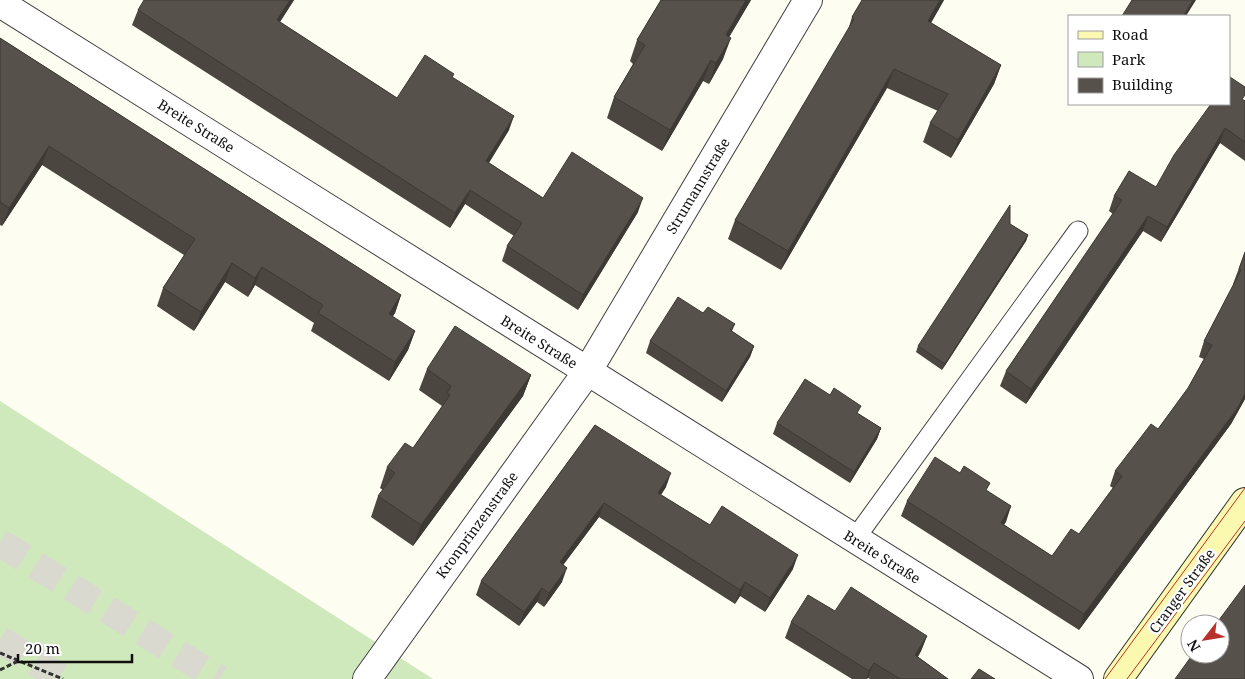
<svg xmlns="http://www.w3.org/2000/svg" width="1245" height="679" viewBox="0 0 1245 679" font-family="'Noto Serif',serif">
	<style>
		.green { fill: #cfe8bc }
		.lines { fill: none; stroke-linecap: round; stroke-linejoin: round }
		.motorway-tunnel { stroke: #dad9cf; stroke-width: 28; stroke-dasharray: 28 14; stroke-linecap: butt }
		.service-casing { stroke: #424242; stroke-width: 21 }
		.minor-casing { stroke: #424242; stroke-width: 30 }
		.secondary-casing { stroke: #313131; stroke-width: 30 }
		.path { stroke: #313131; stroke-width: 3; stroke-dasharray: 5 2.5; stroke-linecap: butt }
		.service { stroke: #fff; stroke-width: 19 }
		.minor { stroke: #fff; stroke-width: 28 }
		.secondary { stroke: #fbf9af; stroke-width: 28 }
		.tram { stroke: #b9312c; stroke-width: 1 }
		.wall { fill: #4b4640 }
		.shaded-wall { fill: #3d3934 }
		.building { fill: #57514b; stroke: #3d3934 }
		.labels { text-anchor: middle; stroke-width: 5; stroke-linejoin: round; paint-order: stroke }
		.street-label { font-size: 14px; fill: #0f0f0f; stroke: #fff }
	</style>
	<rect width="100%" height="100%" fill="#fefdf1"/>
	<path class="green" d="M 0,401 L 433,679 L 0,679 Z"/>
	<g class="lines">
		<path class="motorway-tunnel" d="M 0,543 L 219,679
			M 0,640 L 63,679"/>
		<g class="service-casing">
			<path id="service" d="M 854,540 L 1078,231"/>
		</g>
		<g class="minor-casing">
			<path id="minor" d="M 0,3 L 1079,679
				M 367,679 L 587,372 L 808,0"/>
		</g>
		<g class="secondary-casing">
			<path id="secondary" d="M 1118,679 L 1245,502"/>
		</g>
		<path class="path" d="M 0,653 L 63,679
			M 0,670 L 18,661"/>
		<use href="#service" class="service"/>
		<use href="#minor" class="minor"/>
		<use href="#secondary" class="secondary"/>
		<path class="tram" d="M 1105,679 L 1245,488
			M 1127,679 L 1245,521"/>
	</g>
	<path class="wall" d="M 294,0 L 280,22 L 397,98 L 453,78 L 509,130 L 489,163 L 543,198 L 638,212 L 578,310 L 502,261 L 507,246 L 514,236 L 465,204 L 450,228 L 132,25 L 138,10 Z
		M 661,0 L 751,0 L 729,37 L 723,59 L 709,84 L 703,81 L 662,151 L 607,118 L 614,97 L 633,64 L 630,61 L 637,40 Z
		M 862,0 L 944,0 L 931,23 L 1001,65 L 994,84 L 951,158 L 923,142 L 930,123 L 938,111 L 887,88 L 781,270 L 728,239 L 735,220 L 848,30 L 852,17 Z
		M 0,38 L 401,295 L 395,313 L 392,317 L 415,331 L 408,350 L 389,381 L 311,331 L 314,323 L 255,285 L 248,297 L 225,282 L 194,331 L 157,306 L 163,288 L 184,255 L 42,165 L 2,226 L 0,225 Z
		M 1244,101 L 1245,101 L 1245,161 L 1220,143 L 1161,242 L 1143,231 L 1026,404 L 1000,386 L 1006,371 L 1113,214 L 1109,211 L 1114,196 L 1156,187 Z
		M 1010,224 L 1028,235 L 1026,241 L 942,370 L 916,352 L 918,346 Z
		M 1245,252 L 1245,399 L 1231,424 L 1079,630 L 901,516 L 907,501 L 987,491 L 1011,506 L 1004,525 L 1052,556 L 1079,534 L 1113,488 L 1110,486 L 1115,471 L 1158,429 L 1188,388 L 1204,359 L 1199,357 L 1204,341 L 1234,284 L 1233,284 Z
		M 703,313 L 735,324 L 732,331 L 754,346 L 750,357 L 722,402 L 646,353 L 650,341 Z
		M 427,369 L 531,375 L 523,396 L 413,546 L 371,517 L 378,496 L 383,490 L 380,488 L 387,467 L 413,448 L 442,407 L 442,406 L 419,390 Z
		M 859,414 L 881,428 L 877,439 L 850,483 L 773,434 L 777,423 Z
		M 595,425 L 666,487 L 661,495 L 710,525 L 793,569 L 765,612 L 740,596 L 735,604 L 599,517 L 563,565 L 562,582 L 544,607 L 537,602 L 519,626 L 476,595 L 481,581 Z
		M 835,611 L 927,636 L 921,651 L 918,657 L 948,679 L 870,679 L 868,678 L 867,679 L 852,679 L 785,638 L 791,622 Z"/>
	<path class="shaded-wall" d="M 290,0 L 294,0 L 272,34 L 277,20 Z
		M 746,0 L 751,0 L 718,56 L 726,35 Z
		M 940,0 L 944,0 L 921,40 L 928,21 Z
		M 1193,0 L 1196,0 L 1186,16 L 1183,16 Z
		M 731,38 L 723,59 L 709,84 L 716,63 Z
		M 711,60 L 703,81 L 662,151 L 670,130 Z
		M 1001,65 L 994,84 L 951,158 L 958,140 Z
		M 894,69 L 887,88 L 781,270 L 788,251 Z
		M 514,116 L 509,130 L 481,175 L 486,161 Z
		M 1225,128 L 1220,143 L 1161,242 L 1167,227 Z
		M 49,146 L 42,165 L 2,226 L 9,208 Z
		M 470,190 L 465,204 L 450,228 L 455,213 Z
		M 643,198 L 638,212 L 578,310 L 583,295 Z
		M 1148,216 L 1143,231 L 1026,404 L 1031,389 Z
		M 1028,235 L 1026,241 L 942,370 L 945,364 Z
		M 232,263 L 225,282 L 194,331 L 201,312 Z
		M 262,267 L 255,285 L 248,297 L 255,278 Z
		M 401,295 L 395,313 L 382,333 L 389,314 Z
		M 415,331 L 408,350 L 389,381 L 395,362 Z
		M 754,346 L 750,357 L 722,402 L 726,391 Z
		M 531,375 L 523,396 L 413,546 L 421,525 Z
		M 1245,394 L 1245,399 L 1231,424 L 1079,630 L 1084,614 Z
		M 881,428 L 877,439 L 850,483 L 854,472 Z
		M 671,473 L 666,487 L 653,506 L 658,493 Z
		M 604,503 L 599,517 L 555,576 L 560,562 Z
		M 1011,506 L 1006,522 L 995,538 L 1001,523 Z
		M 798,555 L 793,569 L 765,612 L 770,598 Z
		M 567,568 L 562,582 L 544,607 L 549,593 Z
		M 745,582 L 740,596 L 735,604 L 740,590 Z
		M 542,588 L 537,602 L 519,626 L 524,612 Z
		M 927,636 L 921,651 L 909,670 L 915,655 Z
		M 874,663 L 867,679 L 866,679 L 869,671 Z"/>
	<path class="building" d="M 144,0 L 290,0 L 277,20 L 397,98 L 425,55 L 454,74 L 452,77 L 514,116 L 486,161 L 543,198 L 572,152 L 643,198 L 583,295 L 507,246 L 522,223 L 470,190 L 455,213 L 138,10 Z
		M 661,0 L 746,0 L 726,35 L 731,38 L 716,63 L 711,60 L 670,130 L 614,97 L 645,45 L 637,40 Z
		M 862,0 L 940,0 L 928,21 L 1001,65 L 958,140 L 930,123 L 948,94 L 894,69 L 788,251 L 735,220 L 854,19 L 852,17 Z
		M 1132,0 L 1193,0 L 1183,16 L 1122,16 Z
		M 0,38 L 401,295 L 389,314 L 415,331 L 395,362 L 318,313 L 323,305 L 262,267 L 255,278 L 232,263 L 201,312 L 163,288 L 195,239 L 49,146 L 9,208 L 0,202 Z
		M 1230,77 L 1245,87 L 1245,95 L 1242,99 L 1245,101 L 1245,142 L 1225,128 L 1167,227 L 1148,216 L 1031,389 L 1006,371 L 1122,200 L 1114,196 L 1129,171 L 1156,187 L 1174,155 L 1211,104 L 1229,104 L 1229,78 Z
		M 1010,205 L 1010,224 L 1028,235 L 945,364 L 918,346 Z
		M 1245,252 L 1245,394 L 1237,409 L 1084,614 L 907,501 L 935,457 L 960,473 L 964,466 L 990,483 L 986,490 L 1011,506 L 1001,523 L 1052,556 L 1071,529 L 1079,534 L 1122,476 L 1115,471 L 1151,424 L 1158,429 L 1188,388 L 1212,345 L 1204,341 L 1241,270 L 1239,269 Z
		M 678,297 L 703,313 L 708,307 L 735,324 L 730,330 L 754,346 L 726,391 L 650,341 Z
		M 455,326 L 531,375 L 421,525 L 378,496 L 395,473 L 387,467 L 405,443 L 413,448 L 450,395 L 447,393 L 451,386 L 427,369 Z
		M 805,379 L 830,395 L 834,388 L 861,406 L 857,413 L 881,428 L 854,472 L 777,423 Z
		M 595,425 L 671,473 L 658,493 L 710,525 L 722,506 L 798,555 L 770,598 L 745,582 L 740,590 L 604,503 L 560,562 L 567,568 L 549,593 L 542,588 L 524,612 L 481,581 Z
		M 1245,585 L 1245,679 L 1175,679 L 1193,654 L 1220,654 L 1220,624 L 1216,624 Z
		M 851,587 L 927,636 L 915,655 L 948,679 L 900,679 L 874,663 L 869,671 L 791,622 L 808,595 L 835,611 Z
		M 979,669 L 995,679 L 971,679 Z"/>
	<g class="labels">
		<g class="street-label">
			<text transform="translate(196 126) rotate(32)" y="5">Breite Straße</text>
			<text transform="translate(698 186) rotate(-59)" y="5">Strumannstraße</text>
			<text transform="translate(539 342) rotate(32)" y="5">Breite Straße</text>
			<text transform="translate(477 525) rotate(-54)" y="5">Kronprinzenstraße</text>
			<text transform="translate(882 557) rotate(32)" y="5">Breite Straße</text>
			<text transform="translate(1182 591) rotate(-54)" y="5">Cranger Straße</text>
		</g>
	</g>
	<rect x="1068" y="15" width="162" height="90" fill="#ffffff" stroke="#9f9f9f"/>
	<rect x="1078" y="31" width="25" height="8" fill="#fbf9af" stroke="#9f9f9f"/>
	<text x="1112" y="40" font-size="15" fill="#0f0f0f">Road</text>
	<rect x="1078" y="52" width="25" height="15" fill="#cfe8bc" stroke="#9f9f9f"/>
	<text x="1112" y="65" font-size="15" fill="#0f0f0f">Park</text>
	<rect x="1078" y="78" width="25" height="15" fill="#57514b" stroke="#9f9f9f"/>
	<text x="1112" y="90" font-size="15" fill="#0f0f0f">Building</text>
	<g transform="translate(1205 639) rotate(239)"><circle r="24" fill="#ffffff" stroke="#9f9f9f"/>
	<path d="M0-4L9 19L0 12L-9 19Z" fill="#b9312c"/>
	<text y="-8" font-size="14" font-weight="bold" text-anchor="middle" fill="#0f0f0f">N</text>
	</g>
	<path d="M18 654v8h114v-8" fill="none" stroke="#0f0f0f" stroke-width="2.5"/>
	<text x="25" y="654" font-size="15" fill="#0f0f0f" stroke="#ffffff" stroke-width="4" paint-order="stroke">20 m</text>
</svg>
